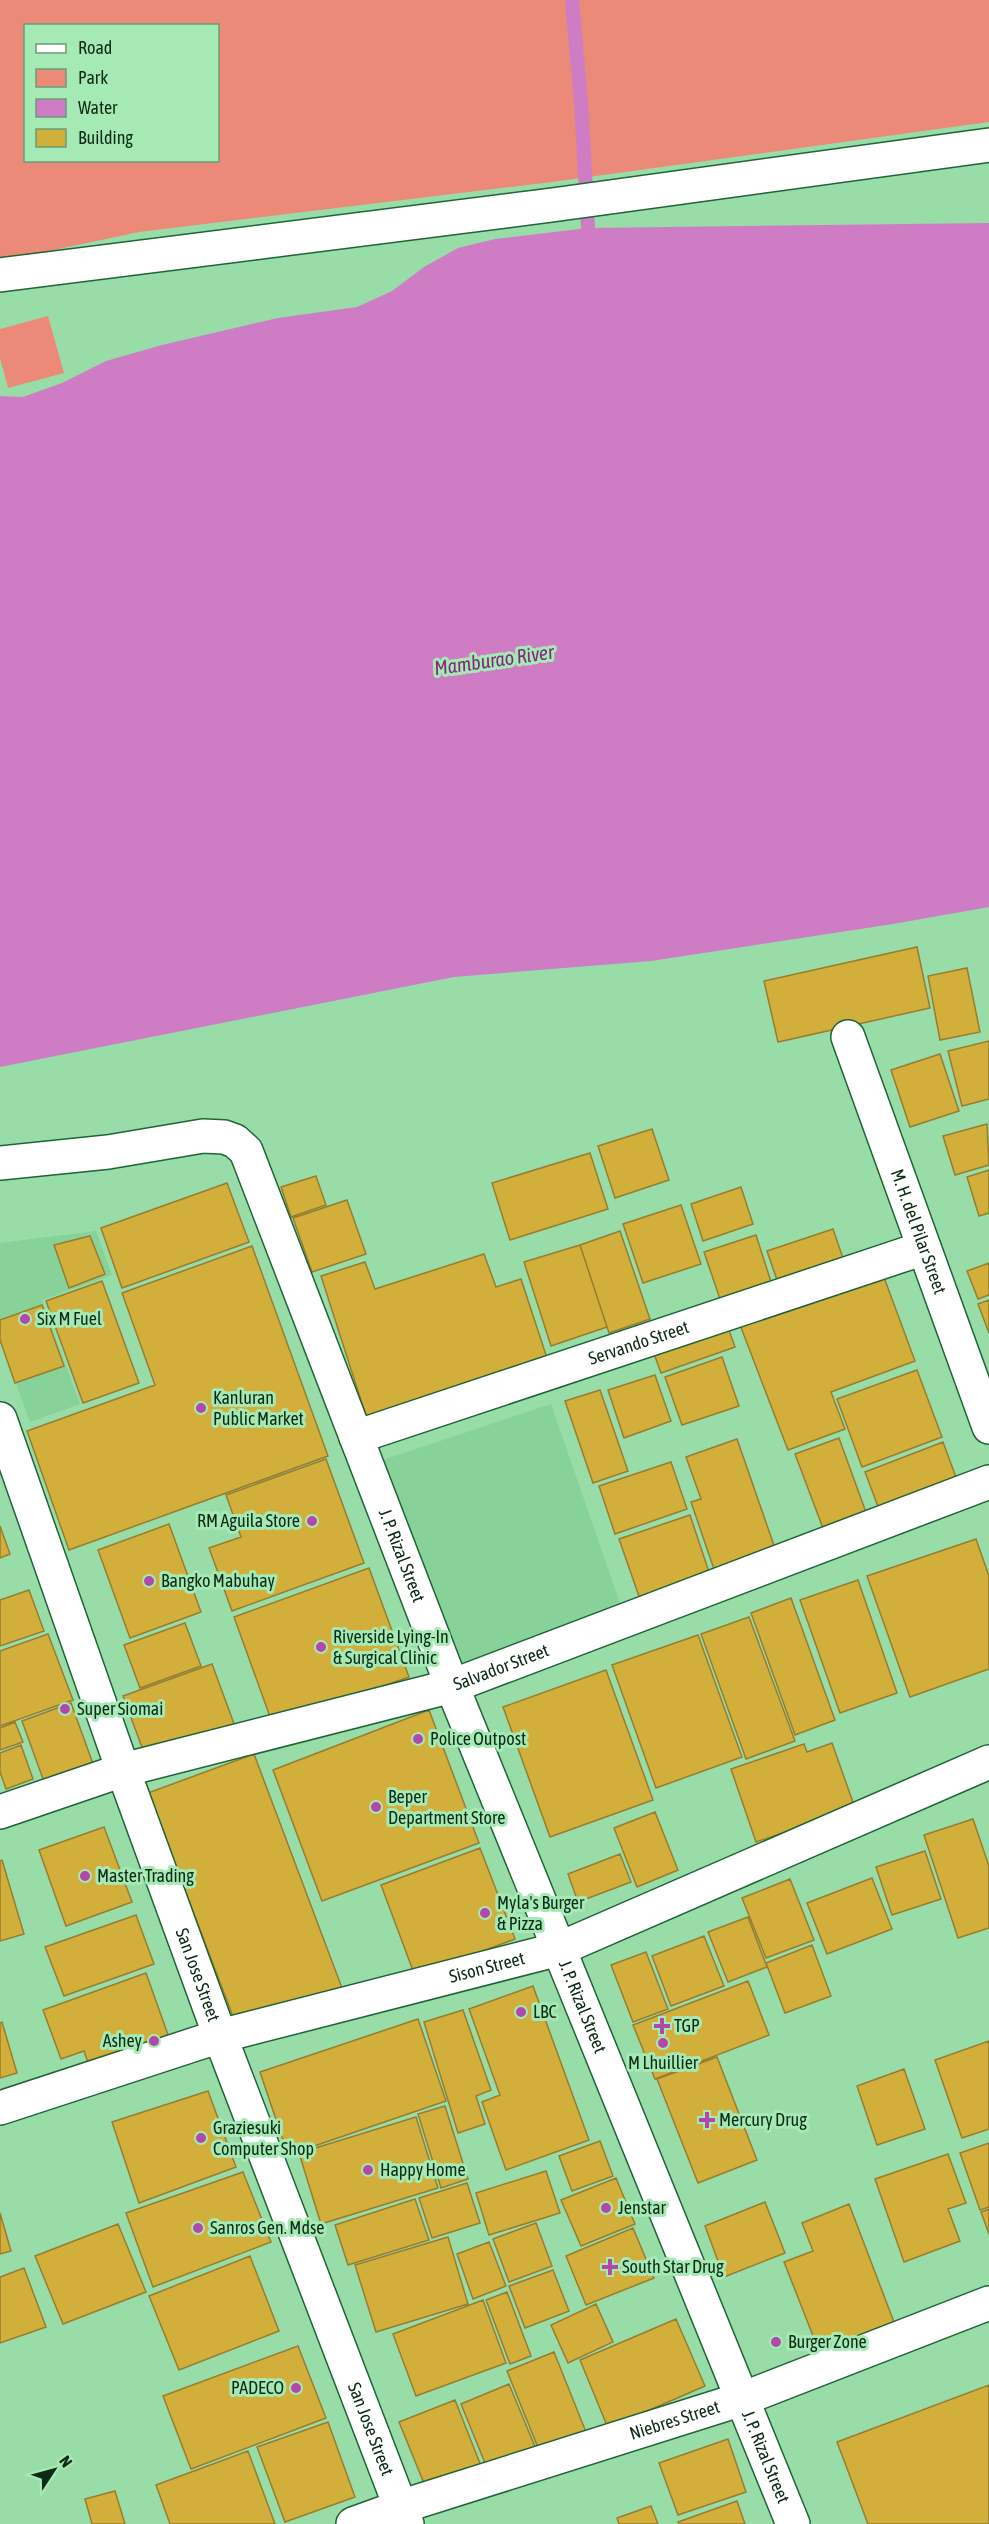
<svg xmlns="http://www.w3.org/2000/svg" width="989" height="2524" viewBox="0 0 989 2524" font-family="'Asap Condensed',sans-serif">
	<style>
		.built { fill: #86d298 }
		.green { fill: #eb8a79; fill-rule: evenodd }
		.water { fill: #ce7dc5 }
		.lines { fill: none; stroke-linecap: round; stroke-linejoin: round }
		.stream { stroke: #ce7dc5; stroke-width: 14 }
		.building { fill: #d2ae3a; stroke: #977d2f; stroke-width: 1.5 }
		.minor-casing { stroke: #1f6436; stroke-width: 36 }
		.minor { stroke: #fff; stroke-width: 33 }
		.poi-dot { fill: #b248a9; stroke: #a5eab5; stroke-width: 2 }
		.labels { text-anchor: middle; stroke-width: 6; stroke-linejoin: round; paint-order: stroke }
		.street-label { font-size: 18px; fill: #0d2a16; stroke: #a5eab5 }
		.poi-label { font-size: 18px; fill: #0d2a16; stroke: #a5eab5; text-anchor: start }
		.water-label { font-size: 20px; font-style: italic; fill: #86267f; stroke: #a5eab5 }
	</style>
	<rect width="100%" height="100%" fill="#98dda8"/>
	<path class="built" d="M 96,1231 L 112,1275 L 42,1300 L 80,1404 L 30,1422 L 0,1339 L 0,1243 Z
		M 551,1404 L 622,1609 L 461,1666 L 383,1460 Z"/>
	<path class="green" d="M 0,0 L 989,0 L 989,122 L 552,182 L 139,232 L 2,261 L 0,256 ZM 26,26 L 218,26 L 218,160 L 26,160 Z
		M 48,316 L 64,373 L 8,388 L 0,358 L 0,329 Z"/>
	<path class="water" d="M 989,223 L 989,907 L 893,924 L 651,961 L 454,977 L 0,1067 L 0,396 L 23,397 L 62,383 L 106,361 L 162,345 L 278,318 L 357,307 L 392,291 L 424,267 L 458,248 L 495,239 L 588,228 Z"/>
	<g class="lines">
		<path class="stream" d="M 572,0 L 581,102 L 589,246"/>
	</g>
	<path class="building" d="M 917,947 L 930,1008 L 778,1042 L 764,981 Z
		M 967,968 L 980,1032 L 940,1040 L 928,976 Z
		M 989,1041 L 989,1099 L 962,1106 L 948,1051 Z
		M 940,1054 L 959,1111 L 910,1127 L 891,1070 Z
		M 987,1124 L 989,1165 L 955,1175 L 943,1136 Z
		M 652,1129 L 669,1180 L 615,1198 L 598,1146 Z
		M 590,1153 L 608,1209 L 510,1240 L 492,1183 Z
		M 989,1170 L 989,1213 L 979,1216 L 967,1177 Z
		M 316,1176 L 326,1205 L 291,1217 L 281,1187 Z
		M 227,1183 L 249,1242 L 122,1288 L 101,1228 Z
		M 741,1187 L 753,1224 L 703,1241 L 691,1204 Z
		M 347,1200 L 366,1254 L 312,1272 L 293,1218 Z
		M 681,1205 L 701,1264 L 643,1283 L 623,1224 Z
		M 833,1229 L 844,1261 L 778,1283 L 767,1251 Z
		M 620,1231 L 650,1319 L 609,1333 L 580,1245 Z
		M 756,1235 L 773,1288 L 722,1305 L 704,1252 Z
		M 90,1236 L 105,1274 L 69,1288 L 54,1245 Z
		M 580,1245 L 607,1327 L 551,1346 L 524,1262 Z
		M 252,1246 L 328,1456 L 69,1550 L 27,1431 L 155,1385 L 122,1293 Z
		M 484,1254 L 496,1287 L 521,1279 L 547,1358 L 367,1419 L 321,1276 L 365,1262 L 375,1289 Z
		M 989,1263 L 989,1295 L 978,1299 L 967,1271 Z
		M 882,1272 L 915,1361 L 831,1392 L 845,1429 L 788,1450 L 740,1325 Z
		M 102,1281 L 139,1383 L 83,1403 L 46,1301 Z
		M 989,1300 L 989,1333 L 978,1304 Z
		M 42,1305 L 64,1366 L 15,1383 L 0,1340 L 0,1320 Z
		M 727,1325 L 735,1347 L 661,1373 L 653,1351 Z
		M 722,1357 L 739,1406 L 682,1425 L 665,1377 Z
		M 917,1370 L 942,1437 L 862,1467 L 837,1399 Z
		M 655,1375 L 671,1421 L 624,1438 L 608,1390 Z
		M 600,1390 L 628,1471 L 593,1483 L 565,1401 Z
		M 839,1438 L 867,1515 L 824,1531 L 795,1454 Z
		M 737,1439 L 777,1554 L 716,1575 L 691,1502 L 701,1499 L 686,1457 Z
		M 943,1442 L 960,1488 L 882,1517 L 865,1472 Z
		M 326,1459 L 364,1563 L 232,1611 L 209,1548 L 241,1537 L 226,1495 Z
		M 671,1462 L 687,1509 L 615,1534 L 599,1486 Z
		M 690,1515 L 711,1578 L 641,1602 L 619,1539 Z
		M 169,1524 L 201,1612 L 130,1638 L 98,1550 Z
		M 0,1526 L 10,1554 L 0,1558 Z
		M 976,1539 L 989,1576 L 989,1669 L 910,1697 L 867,1576 Z
		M 369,1568 L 409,1677 L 273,1725 L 234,1617 Z
		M 858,1580 L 897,1693 L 840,1713 L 800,1600 Z
		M 29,1590 L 44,1631 L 0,1646 L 0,1600 Z
		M 791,1598 L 835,1720 L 795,1735 L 751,1613 Z
		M 749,1617 L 795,1741 L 746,1759 L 701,1634 Z
		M 185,1623 L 201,1666 L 140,1688 L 124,1645 Z
		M 48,1634 L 73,1700 L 0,1726 L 0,1651 Z
		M 698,1635 L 742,1757 L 656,1788 L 612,1665 Z
		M 212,1664 L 236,1729 L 147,1761 L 123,1696 Z
		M 606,1670 L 653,1800 L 550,1837 L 503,1707 Z
		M 71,1703 L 96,1772 L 47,1790 L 22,1721 Z
		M 429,1710 L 479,1843 L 322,1901 L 273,1770 Z
		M 15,1722 L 23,1742 L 0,1750 L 0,1728 Z
		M 832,1743 L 855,1808 L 756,1842 L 731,1769 L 804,1744 L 807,1752 Z
		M 21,1745 L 33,1779 L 6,1789 L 0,1772 L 0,1753 Z
		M 254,1754 L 342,1988 L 237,2027 L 148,1793 Z
		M 655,1812 L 678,1870 L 637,1887 L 614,1828 Z
		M 973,1819 L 989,1866 L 989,1928 L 958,1938 L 924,1835 Z
		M 104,1827 L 132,1902 L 66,1926 L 39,1850 Z
		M 480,1848 L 515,1939 L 415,1976 L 381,1885 Z
		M 925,1851 L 941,1899 L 892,1915 L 876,1867 Z
		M 620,1854 L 631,1882 L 578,1902 L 568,1874 Z
		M 2,1860 L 24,1934 L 0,1941 L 0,1861 Z
		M 872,1878 L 892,1929 L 827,1954 L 807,1903 Z
		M 790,1879 L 814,1940 L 766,1958 L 742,1898 Z
		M 136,1915 L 154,1964 L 64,1996 L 45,1947 Z
		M 748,1917 L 767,1967 L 728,1982 L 708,1932 Z
		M 704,1936 L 724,1986 L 671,2006 L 652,1956 Z
		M 812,1945 L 831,1996 L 785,2013 L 766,1963 Z
		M 646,1952 L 668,2009 L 633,2022 L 611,1965 Z
		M 146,1973 L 172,2046 L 92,2075 L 84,2051 L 61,2059 L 43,2010 Z
		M 748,1981 L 769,2035 L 655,2079 L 633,2025 Z
		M 533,1986 L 589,2140 L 506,2170 L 482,2102 L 500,2095 L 469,2009 Z
		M 463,2010 L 491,2090 L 476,2096 L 485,2124 L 458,2133 L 424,2022 Z
		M 418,2019 L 446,2101 L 288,2155 L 260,2072 Z
		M 2,2022 L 17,2073 L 0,2078 L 0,2023 Z
		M 989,2041 L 989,2129 L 962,2138 L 935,2060 Z
		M 717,2057 L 757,2160 L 698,2183 L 657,2079 Z
		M 904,2069 L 925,2129 L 877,2145 L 857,2086 Z
		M 208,2091 L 236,2167 L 139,2203 L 112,2122 Z
		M 445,2106 L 468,2179 L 441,2188 L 418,2114 Z
		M 416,2117 L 438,2188 L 321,2224 L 299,2153 Z
		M 600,2141 L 613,2176 L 572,2191 L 559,2156 Z
		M 989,2143 L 989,2207 L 980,2210 L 960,2153 Z
		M 948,2154 L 966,2203 L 948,2209 L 960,2241 L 904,2262 L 875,2179 Z
		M 546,2171 L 560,2213 L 489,2235 L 476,2193 Z
		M 243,2172 L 271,2242 L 153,2287 L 126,2213 Z
		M 616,2178 L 635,2224 L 581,2246 L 561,2200 Z
		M 467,2183 L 480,2223 L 432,2238 L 419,2198 Z
		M 415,2199 L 429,2240 L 348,2265 L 335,2225 Z
		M 765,2202 L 785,2253 L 724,2277 L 705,2226 Z
		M 849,2204 L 894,2322 L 819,2351 L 784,2262 L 813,2251 L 802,2223 Z
		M 989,2209 L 989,2234 L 981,2212 Z
		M 0,2213 L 11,2251 L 0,2254 Z
		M 536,2223 L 552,2266 L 509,2282 L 493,2239 Z
		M 118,2224 L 146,2292 L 63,2324 L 35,2256 Z
		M 633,2228 L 654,2278 L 586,2305 L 566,2256 Z
		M 448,2237 L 468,2304 L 376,2332 L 355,2265 Z
		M 489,2242 L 506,2286 L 473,2299 L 457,2254 Z
		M 250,2256 L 279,2331 L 179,2370 L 149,2296 Z
		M 24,2268 L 46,2327 L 0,2343 L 0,2277 Z
		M 553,2270 L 569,2311 L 525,2328 L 509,2286 Z
		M 507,2292 L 531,2356 L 510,2364 L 486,2300 Z
		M 483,2300 L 506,2363 L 416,2396 L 393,2334 Z
		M 596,2304 L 613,2342 L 568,2363 L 551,2325 Z
		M 676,2319 L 705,2386 L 608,2428 L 580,2360 Z
		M 298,2346 L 326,2418 L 191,2469 L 163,2396 Z
		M 554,2352 L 588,2437 L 541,2455 L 507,2371 Z
		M 509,2384 L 536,2449 L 487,2468 L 461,2404 Z
		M 989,2385 L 989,2524 L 868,2524 L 837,2442 Z
		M 455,2400 L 485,2476 L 430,2498 L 399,2422 Z
		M 328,2422 L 355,2497 L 285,2522 L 257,2447 Z
		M 728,2439 L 746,2492 L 678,2515 L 659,2463 Z
		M 248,2451 L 275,2524 L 170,2524 L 156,2485 Z
		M 115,2491 L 125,2524 L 92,2524 L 85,2499 Z
		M 737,2501 L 745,2524 L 679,2524 L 678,2522 Z
		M 651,2506 L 658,2524 L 619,2524 L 617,2518 Z"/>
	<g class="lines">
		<g class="minor-casing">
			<g id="minor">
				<path d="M 0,275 L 552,205 L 989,145"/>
				<path id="s1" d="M 848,1037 L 989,1427"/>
				<path id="s2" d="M 0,1163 L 108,1152 L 203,1136 L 224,1137 L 235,1141 L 246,1151 L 452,1686 L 793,2524"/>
				<path id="s3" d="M 0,1419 L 123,1770 L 220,2036 L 407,2524"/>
				<path id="s4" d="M 356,1437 L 924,1248"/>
				<path id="s5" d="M 0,1812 L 123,1770 L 452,1686 L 989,1482"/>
				<path id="s6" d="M 0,2108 L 220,2036 L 559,1949 L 989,1762"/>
				<path id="s7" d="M 353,2524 L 400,2507 L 742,2399 L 989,2303"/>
			</g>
		</g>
		<use href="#minor" class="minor"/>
	</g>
	<g class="poi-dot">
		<circle cx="25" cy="1319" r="6"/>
		<circle cx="201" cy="1408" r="6"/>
		<circle cx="312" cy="1521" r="6"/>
		<circle cx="149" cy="1581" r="6"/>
		<circle cx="321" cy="1647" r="6"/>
		<circle cx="65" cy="1709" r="6"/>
		<circle cx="418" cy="1739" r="6"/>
		<circle cx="376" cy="1807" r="6"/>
		<circle cx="85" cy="1876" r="6"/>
		<circle cx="485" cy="1913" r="6"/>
		<circle cx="521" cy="2012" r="6"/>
		<path d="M659 2017h6v6h6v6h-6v6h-6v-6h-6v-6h6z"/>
		<circle cx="154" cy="2041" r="6"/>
		<circle cx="663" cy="2043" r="6"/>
		<path d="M704 2111h6v6h6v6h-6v6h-6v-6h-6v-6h6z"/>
		<circle cx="201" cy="2138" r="6"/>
		<circle cx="368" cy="2170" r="6"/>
		<circle cx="606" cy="2208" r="6"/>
		<circle cx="198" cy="2228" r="6"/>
		<path d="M607 2258h6v6h6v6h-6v6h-6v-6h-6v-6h6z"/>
		<circle cx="776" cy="2342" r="6"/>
		<circle cx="296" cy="2388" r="6"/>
	</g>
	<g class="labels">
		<g class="street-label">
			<text dy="6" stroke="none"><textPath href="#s1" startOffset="207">M. H. del Pilar Street</textPath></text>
			<text dy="6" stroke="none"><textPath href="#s4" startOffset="298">Servando Street</textPath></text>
			<text dy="6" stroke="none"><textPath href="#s2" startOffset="686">J. P. Rizal Street</textPath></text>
			<text dy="6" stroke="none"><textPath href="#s5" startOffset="522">Salvador Street</textPath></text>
			<text dy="6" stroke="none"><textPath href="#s6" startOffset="507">Sison Street</textPath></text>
			<text dy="6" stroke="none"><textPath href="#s3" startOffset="590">San Jose Street</textPath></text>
			<text dy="6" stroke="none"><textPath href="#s2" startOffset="1172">J. P. Rizal Street</textPath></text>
			<text dy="6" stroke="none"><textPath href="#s7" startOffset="338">Niebres Street</textPath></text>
			<text dy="6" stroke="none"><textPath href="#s3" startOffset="1076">San Jose Street</textPath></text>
			<text dy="6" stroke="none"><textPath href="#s2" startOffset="1658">J. P. Rizal Street</textPath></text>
		</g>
		<g class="poi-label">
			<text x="37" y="1325">Six M Fuel</text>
			<text x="213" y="1404">Kanluran<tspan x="213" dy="21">Public Market</tspan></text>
			<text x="300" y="1527" text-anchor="end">RM Aguila Store</text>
			<text x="161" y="1587">Bangko Mabuhay</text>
			<text x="333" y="1643">Riverside Lying-In<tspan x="333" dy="21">&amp; Surgical Clinic</tspan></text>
			<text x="77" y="1715">Super Siomai</text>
			<text x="430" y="1745">Police Outpost</text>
			<text x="388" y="1803">Beper<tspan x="388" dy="21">Department Store</tspan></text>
			<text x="97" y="1882">Master Trading</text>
			<text x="497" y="1909">Myla's Burger<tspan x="497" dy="21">&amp; Pizza</tspan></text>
			<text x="533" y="2018">LBC</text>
			<text x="674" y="2032">TGP</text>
			<text x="142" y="2047" text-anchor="end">Ashey</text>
			<text x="663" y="2069" text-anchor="middle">M Lhuillier</text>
			<text x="719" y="2126">Mercury Drug</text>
			<text x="213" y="2134">Graziesuki<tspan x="213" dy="21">Computer Shop</tspan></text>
			<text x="380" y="2176">Happy Home</text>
			<text x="618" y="2214">Jenstar</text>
			<text x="210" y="2234">Sanros Gen. Mdse</text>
			<text x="622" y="2273">South Star Drug</text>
			<text x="788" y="2348">Burger Zone</text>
			<text x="284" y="2394" text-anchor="end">PADECO</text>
		</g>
		<g class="water-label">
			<text transform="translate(494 660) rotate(-8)" y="7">Mamburao River</text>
		</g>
	</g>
	<rect x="24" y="24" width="195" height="138" fill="#a5eab5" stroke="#689d75" stroke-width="1.5"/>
	<rect x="36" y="44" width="30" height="9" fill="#ffffff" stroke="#689d75" stroke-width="1.5"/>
	<text x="78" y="54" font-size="18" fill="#0d2a16">Road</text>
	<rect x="36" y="69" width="30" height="18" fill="#eb8a79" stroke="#689d75" stroke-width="1.5"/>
	<text x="78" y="84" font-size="18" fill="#0d2a16">Park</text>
	<rect x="36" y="99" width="30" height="18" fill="#ce7dc5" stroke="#689d75" stroke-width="1.5"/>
	<text x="78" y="114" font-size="18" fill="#0d2a16">Water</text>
	<rect x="36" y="129" width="30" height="18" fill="#d2ae3a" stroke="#689d75" stroke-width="1.5"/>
	<text x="78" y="144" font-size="18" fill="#0d2a16">Building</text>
	<g transform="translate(54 2470) rotate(54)" stroke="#a5eab5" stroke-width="4.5" paint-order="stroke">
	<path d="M0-4.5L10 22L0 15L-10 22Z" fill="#0d2a16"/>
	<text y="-9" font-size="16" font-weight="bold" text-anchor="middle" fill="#0d2a16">N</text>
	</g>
</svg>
